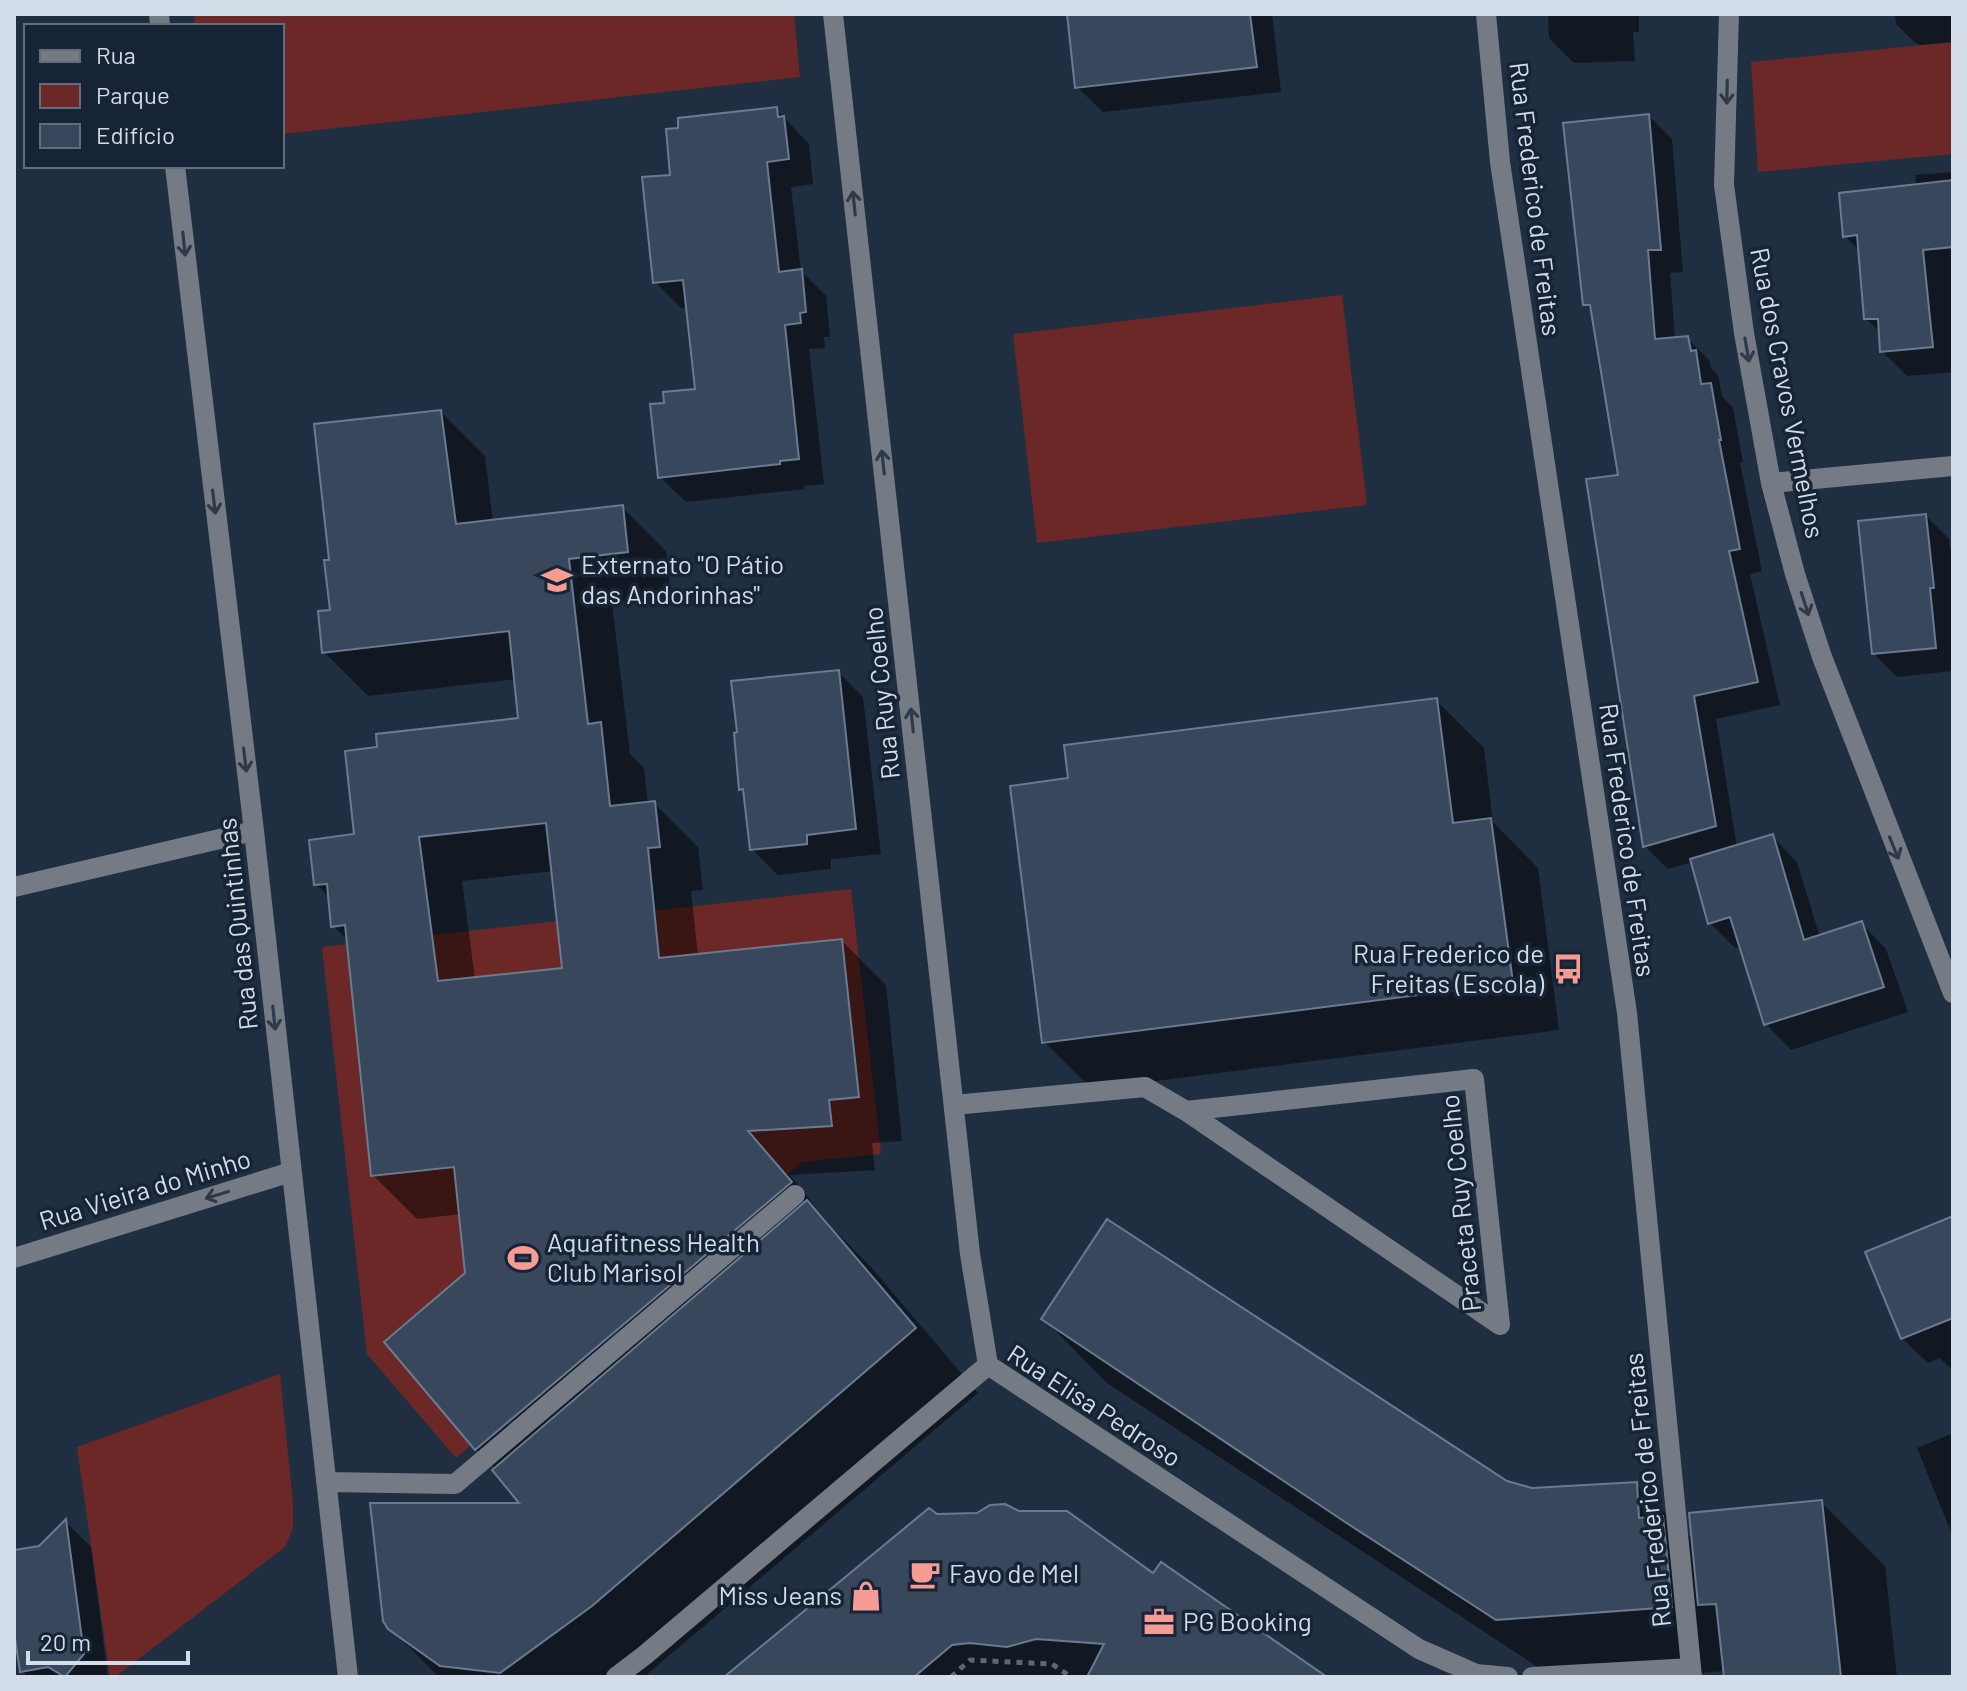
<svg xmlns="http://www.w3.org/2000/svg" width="1967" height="1691" viewBox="0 0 1967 1691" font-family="Barlow,sans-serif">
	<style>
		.green { fill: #6c2827 }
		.shadow { fill: #0007; fill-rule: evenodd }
		.building { fill: #38475c; stroke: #6a7b91; stroke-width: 2; fill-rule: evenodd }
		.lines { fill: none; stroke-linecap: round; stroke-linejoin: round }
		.path { stroke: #5c6879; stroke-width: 5; stroke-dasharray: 6 6; stroke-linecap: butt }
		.minor { stroke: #747b85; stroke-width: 20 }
		.oneway { stroke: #2e3a4a }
		.labels { text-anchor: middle; stroke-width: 7; stroke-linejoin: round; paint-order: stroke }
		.street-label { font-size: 26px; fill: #d3dce9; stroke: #172436 }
		.poi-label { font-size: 26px; fill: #d3dce9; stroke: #172436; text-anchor: start }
	</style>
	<rect width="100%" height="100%" fill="#202e41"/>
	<path class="green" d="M 194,14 L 794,14 L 800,77 L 282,134 L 282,26 L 195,26 Z
		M 1953,42 L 1953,154 L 1758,172 L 1751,62 Z
		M 1342,295 L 1367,505 L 1037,543 L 1013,334 Z
		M 851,889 L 881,1154 L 802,1162 L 456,1458 L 367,1354 L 322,947 Z
		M 280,1374 L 293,1503 L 293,1528 L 285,1547 L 115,1677 L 110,1677 L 77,1447 Z"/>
	<path class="shadow" d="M 1069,14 L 1272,14 L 1281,92 L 1103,112 L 1077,87 Z
		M 1548,14 L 1639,14 L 1639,32 L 1633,32 L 1635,61 L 1574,63 L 1549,38 Z
		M 1895,14 L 1953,14 L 1953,42 L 1921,45 L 1914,42 L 1896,24 Z
		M 776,109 L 809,144 L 813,184 L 791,187 L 801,271 L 826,296 L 830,337 L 824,337 L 825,348 L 809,349 L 824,484 L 804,486 L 805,489 L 686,502 L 660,477 L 666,404 L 697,391 L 688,307 L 681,308 L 655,282 L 672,177 Z
		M 1649,116 L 1672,139 L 1683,272 L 1670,273 L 1675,339 L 1687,338 L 1710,361 L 1711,368 L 1718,375 L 1722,396 L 1733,408 L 1743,462 L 1740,463 L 1762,571 L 1750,574 L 1780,705 L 1716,719 L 1737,847 L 1772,836 L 1797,862 L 1820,937 L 1861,923 L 1886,949 L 1908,1012 L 1791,1050 L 1766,1024 L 1741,946 L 1735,948 L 1710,923 L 1693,862 L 1668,869 L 1645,846 L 1620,476 L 1593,312 L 1585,304 Z
		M 1953,172 L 1953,372 L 1907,376 L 1882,351 L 1881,333 L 1866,319 L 1860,251 L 1845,236 L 1916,186 L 1915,175 Z
		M 441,412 L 485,456 L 493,522 L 622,507 L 666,551 L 671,596 L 612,603 L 630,754 L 644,768 L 648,804 L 654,803 L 698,847 L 703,890 L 691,891 L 698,956 L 842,941 L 886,985 L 902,1141 L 872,1143 L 875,1170 L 790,1175 L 833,1229 L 870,1266 L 978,1393 L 644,1677 L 439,1677 L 390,1628 L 524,1505 L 496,1469 L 476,1449 L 468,1274 L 461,1214 L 417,1219 L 373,1175 L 349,941 L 333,926 L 330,898 L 316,884 L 356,836 L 521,720 L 516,679 L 368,696 L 324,652 L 332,612 L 332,561 ZM 553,871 L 564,970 L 475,979 L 462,881 Z
		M 1926,516 L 1949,539 L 1950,548 L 1953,547 L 1953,671 L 1897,677 L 1874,654 Z
		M 838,672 L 863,697 L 881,854 L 831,859 L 831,869 L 778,875 L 752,849 L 745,793 L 741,789 Z
		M 1436,700 L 1484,748 L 1493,822 L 1538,868 L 1559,1030 L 1092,1089 L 1044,1042 L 1070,780 Z
		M 1953,1229 L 1953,1371 L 1940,1358 L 1928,1363 L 1902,1338 Z
		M 1044,1319 L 1532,1490 L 1636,1484 L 1694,1541 L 1821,1502 L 1885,1566 L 1897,1677 L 1726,1677 L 1726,1671 L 1639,1677 L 1553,1677 L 1107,1383 Z
		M 1953,1433 L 1953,1537 L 1917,1448 Z
		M 936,1516 L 1154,1576 L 1326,1677 L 728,1677 Z
		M 66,1522 L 91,1547 L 108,1677 L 28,1677 L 22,1671 L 18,1649 L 14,1650 L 14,1552 L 40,1548 Z"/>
	<path class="building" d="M 1067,14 L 1250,14 L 1257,67 L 1075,88 Z
		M 777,107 L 778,117 L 784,116 L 789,159 L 767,162 L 779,272 L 802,269 L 806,312 L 800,313 L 801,323 L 785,325 L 799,459 L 780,461 L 780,464 L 658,478 L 650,404 L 664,403 L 663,392 L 695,389 L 683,280 L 653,283 L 642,177 L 670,175 L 666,129 L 678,128 L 678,118 Z
		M 1649,114 L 1661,250 L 1648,250 L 1655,339 L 1688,336 L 1691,351 L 1696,350 L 1701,384 L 1711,383 L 1721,440 L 1719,440 L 1740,549 L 1729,551 L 1758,682 L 1694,696 L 1716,826 L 1643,847 L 1586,479 L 1618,475 L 1590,305 L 1583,305 L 1563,123 Z
		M 1953,180 L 1953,247 L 1923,250 L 1933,347 L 1880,352 L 1878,319 L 1864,319 L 1857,235 L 1843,237 L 1839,193 Z
		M 441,410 L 456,524 L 623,505 L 628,552 L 569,559 L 588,724 L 601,722 L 610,806 L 655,801 L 660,847 L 648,848 L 659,958 L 842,939 L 859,1097 L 829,1100 L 832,1126 L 748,1131 L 792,1182 L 475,1450 L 384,1342 L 465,1273 L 454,1167 L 371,1176 L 345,925 L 331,927 L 327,884 L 314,885 L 309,840 L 354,834 L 345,751 L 377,747 L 376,734 L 518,718 L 509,631 L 322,653 L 318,611 L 330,610 L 324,560 L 329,560 L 314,424 ZM 546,823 L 562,968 L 438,981 L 419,837 Z
		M 1926,514 L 1934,588 L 1930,588 L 1936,648 L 1872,654 L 1858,521 Z
		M 839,670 L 856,829 L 807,835 L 807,844 L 750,850 L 743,789 L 739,790 L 734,733 L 737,732 L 731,681 Z
		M 1437,698 L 1453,823 L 1491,818 L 1513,983 L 1042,1043 L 1010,786 L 1068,778 L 1064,745 Z
		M 1773,834 L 1804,940 L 1862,921 L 1884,987 L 1764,1025 L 1730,917 L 1708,924 L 1690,859 Z
		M 807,1200 L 916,1328 L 592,1606 L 500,1673 L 440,1666 L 388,1629 L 383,1621 L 370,1503 L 519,1503 L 492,1470 Z
		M 1953,1216 L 1953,1318 L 1901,1339 L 1865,1252 Z
		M 1107,1219 L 1507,1481 L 1532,1488 L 1637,1482 L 1639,1518 L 1663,1516 L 1672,1607 L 1496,1620 L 1342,1520 L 1041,1319 Z
		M 1822,1500 L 1841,1677 L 1724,1677 L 1716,1604 L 1698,1605 L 1689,1513 Z
		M 1005,1504 L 1019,1511 L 1067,1511 L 1153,1573 L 1161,1562 L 1327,1677 L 1087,1677 L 1104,1644 L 1036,1639 L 1007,1647 L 970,1643 L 952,1645 L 914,1677 L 724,1677 L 929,1508 L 937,1514 L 977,1513 L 990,1505 Z
		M 66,1519 L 84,1654 L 65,1677 L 48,1667 L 20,1672 L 14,1632 L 14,1550 L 39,1546 Z"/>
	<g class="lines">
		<path class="path" d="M 951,1677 L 970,1660 L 1052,1664 L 1071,1677"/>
		<path class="minor" d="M 159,14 L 160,26
			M 833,14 L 970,1254 L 988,1365
			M 1486,14 L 1500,162 L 1627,1013 L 1692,1677
			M 1729,14 L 1724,185 L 1744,333 L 1771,483 L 1795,574 L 1822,657 L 1953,993
			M 175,166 L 254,831 L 348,1677
			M 1771,483 L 1953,466
			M 14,887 L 254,831
			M 954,1105 L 1145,1087 L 1186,1111 L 1500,1325 L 1474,1079 L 1186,1111
			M 14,1258 L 291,1172
			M 988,1365 L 1419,1649 L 1476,1674 L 1508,1677
			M 326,1482 L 455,1484 L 795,1195
			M 616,1677 L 645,1655 L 988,1365
			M 1532,1677 L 1691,1668"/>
	</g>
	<defs><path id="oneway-shaft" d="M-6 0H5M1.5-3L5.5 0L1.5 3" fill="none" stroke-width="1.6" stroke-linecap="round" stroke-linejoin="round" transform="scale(2)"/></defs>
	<g class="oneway">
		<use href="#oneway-shaft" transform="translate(1727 92) rotate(91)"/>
		<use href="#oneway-shaft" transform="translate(854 203) rotate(-96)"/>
		<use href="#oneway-shaft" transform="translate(184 244) rotate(84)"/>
		<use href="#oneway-shaft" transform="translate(1747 350) rotate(80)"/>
		<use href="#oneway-shaft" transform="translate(883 462) rotate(-96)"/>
		<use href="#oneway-shaft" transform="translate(214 502) rotate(83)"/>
		<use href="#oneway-shaft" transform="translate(1805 604) rotate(72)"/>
		<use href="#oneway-shaft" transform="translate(912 720) rotate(-96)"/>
		<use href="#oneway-shaft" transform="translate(245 760) rotate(83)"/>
		<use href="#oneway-shaft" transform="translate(1894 848) rotate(68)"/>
		<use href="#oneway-shaft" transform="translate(274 1018) rotate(84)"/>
		<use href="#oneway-shaft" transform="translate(217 1195) rotate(163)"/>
	</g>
	<defs>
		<g id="school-bare" transform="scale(2.4)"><path d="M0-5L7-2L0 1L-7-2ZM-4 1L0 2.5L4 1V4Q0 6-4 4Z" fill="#f59c95" stroke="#172436" stroke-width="2.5" paint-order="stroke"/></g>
		<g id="bus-bare" transform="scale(2.4)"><path d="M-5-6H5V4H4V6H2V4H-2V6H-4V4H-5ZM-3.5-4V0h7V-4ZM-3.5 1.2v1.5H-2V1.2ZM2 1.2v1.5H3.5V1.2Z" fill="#f59c95" stroke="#172436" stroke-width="2.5" paint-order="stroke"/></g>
		<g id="stadium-bare" transform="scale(2.4)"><path d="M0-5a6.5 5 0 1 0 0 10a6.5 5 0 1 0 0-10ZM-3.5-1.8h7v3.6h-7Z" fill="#f59c95" stroke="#172436" stroke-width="2.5" paint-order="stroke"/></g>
		<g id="cafe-bare" transform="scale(2.4)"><path d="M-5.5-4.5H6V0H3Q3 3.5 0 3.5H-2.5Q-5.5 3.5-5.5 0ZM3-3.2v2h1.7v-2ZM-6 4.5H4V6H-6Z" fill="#f59c95" stroke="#172436" stroke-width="2.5" paint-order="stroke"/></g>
		<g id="shop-bare" transform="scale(2.4)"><path d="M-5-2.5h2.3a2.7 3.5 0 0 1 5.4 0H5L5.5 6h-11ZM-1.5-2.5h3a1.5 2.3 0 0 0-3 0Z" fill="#f59c95" stroke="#172436" stroke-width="2.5" paint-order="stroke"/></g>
		<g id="office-bare" transform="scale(2.4)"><path d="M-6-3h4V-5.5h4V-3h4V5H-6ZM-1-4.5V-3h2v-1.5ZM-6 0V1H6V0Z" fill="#f59c95" stroke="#172436" stroke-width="2.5" paint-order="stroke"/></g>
	</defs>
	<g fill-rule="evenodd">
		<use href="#school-bare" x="557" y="580"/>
		<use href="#bus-bare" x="1568" y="969"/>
		<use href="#stadium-bare" x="523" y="1258"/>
		<use href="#cafe-bare" x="925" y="1574"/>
		<use href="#shop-bare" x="866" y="1596"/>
		<use href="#office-bare" x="1159" y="1622"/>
	</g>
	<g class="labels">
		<g class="street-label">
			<text transform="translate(1535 199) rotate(83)" y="9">Rua Frederico de Freitas</text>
			<text transform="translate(1787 393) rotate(79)" y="9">Rua dos Cravos Vermelhos</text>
			<text transform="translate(882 693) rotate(-96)" y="9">Rua Ruy Coelho</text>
			<text transform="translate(1627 840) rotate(82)" y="9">Rua Frederico de Freitas</text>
			<text transform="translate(238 924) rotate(-96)" y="9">Rua das Quintinhas</text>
			<text transform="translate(145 1190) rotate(-17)" y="9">Rua Vieira do Minho</text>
			<text transform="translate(1461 1203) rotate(-96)" y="9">Praceta Ruy Coelho</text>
			<text transform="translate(1094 1406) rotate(33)" y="9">Rua Elisa Pedroso</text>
			<text transform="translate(1648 1490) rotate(-96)" y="9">Rua Frederico de Freitas</text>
		</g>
		<g class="poi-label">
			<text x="581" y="574">Externato "O Pátio<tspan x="581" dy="30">das Andorinhas"</tspan></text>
			<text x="1544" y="963" text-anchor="end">Rua Frederico de<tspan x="1544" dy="30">Freitas (Escola)</tspan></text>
			<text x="547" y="1252">Aquafitness Health<tspan x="547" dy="30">Club Marisol</tspan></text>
			<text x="949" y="1583">Favo de Mel</text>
			<text x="842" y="1605" text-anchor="end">Miss Jeans</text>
			<text x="1183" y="1631">PG Booking</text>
		</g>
	</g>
	<rect width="1967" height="1691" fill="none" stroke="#d3dce9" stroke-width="32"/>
	<rect x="24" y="24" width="260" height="144" fill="#172436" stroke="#626e7e" stroke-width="2"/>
	<rect x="40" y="50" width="40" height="12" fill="#747b85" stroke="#626e7e" stroke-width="2"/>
	<text x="96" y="64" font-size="24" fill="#d3dce9">Rua</text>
	<rect x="40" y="84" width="40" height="24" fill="#6c2827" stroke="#626e7e" stroke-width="2"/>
	<text x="96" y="104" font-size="24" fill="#d3dce9">Parque</text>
	<rect x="40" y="124" width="40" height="24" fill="#38475c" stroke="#626e7e" stroke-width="2"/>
	<text x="96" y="144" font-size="24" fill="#d3dce9">Edifício</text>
	<path d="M28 1651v12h160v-12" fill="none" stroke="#d3dce9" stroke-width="4"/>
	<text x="40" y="1651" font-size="24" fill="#d3dce9" stroke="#172436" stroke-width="6" paint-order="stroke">20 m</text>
</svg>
